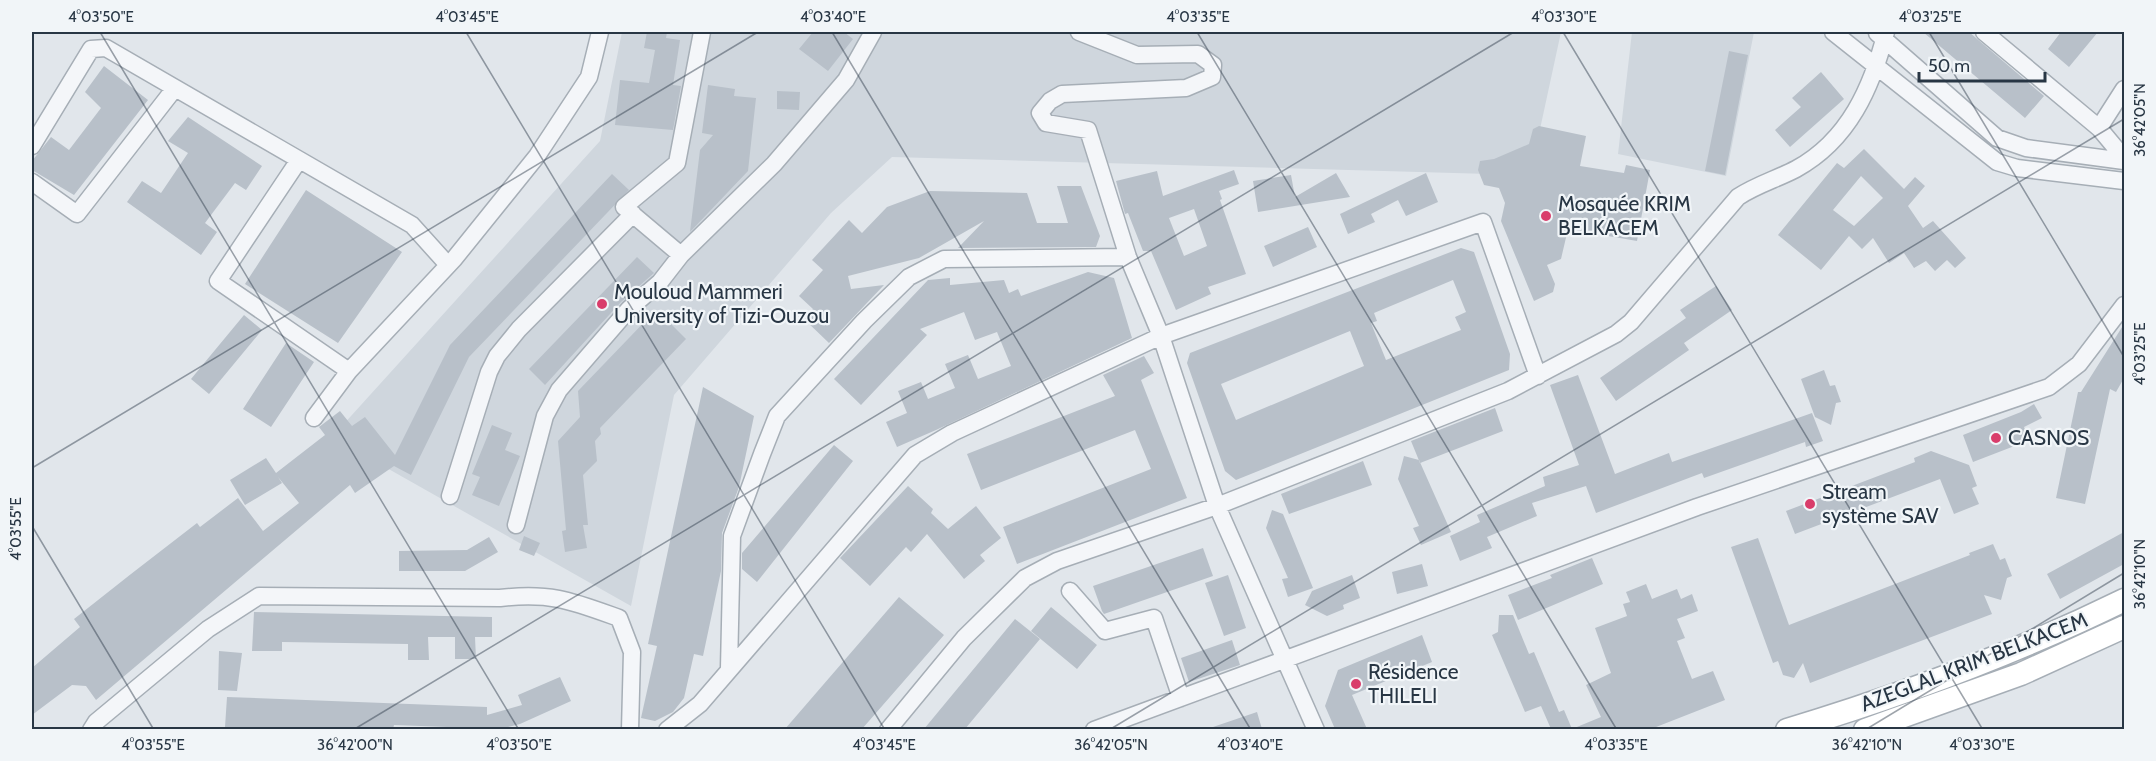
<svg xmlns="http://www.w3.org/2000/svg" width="2156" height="761" viewBox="0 0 2156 761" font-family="Cabin,sans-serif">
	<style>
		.built { fill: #cfd6dd }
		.building { fill: #b8c0c9; fill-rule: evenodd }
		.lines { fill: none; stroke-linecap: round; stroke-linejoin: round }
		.street-casing { stroke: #a6aeb6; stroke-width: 19 }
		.secondary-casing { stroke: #a6aeb6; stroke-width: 25 }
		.street { stroke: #f4f6f9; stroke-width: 16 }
		.secondary { stroke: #fff; stroke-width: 22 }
		.ticks { fill: none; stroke: #283644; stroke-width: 1.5; stroke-opacity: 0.45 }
		.poi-dot { fill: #d93d6b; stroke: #f1f5f8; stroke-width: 2 }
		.labels { text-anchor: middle; stroke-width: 4.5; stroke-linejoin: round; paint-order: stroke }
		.poi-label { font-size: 21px; fill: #283644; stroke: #f1f5f8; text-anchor: start }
		.street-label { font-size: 21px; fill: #283644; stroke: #f1f5f8 }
		.neatline { fill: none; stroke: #283644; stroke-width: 2 }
		.ticks-label { font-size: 15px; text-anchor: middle; fill: #283644 }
	</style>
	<rect width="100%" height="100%" fill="#e1e6eb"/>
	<path class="built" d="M 622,32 L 1561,32 L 1537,143 L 1489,174 L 892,157 L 831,213 L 674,395 L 631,606 L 332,437 L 600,141 Z
		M 1632,32 L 1754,32 L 1726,176 L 1618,154 Z"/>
	<path class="building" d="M 647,32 L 667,32 L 666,38 L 680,40 L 673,85 L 681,86 L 673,130 L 615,125 L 620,80 L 649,83 L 655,50 L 644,48 Z
		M 813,32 L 844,32 L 853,39 L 828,71 L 799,49 Z
		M 1923,32 L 1969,32 L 2044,96 L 2025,118 Z
		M 2061,32 L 2098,32 L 2069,67 L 2048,49 Z
		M 1729,51 L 1748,55 L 1725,175 L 1705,171 Z
		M 104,66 L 148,100 L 74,195 L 32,170 L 32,161 L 51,137 L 69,150 L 101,108 L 85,92 Z
		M 1821,72 L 1844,99 L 1790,147 L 1775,130 L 1801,107 L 1792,98 Z
		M 708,85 L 735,89 L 734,96 L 756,98 L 748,171 L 690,232 L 700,150 L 713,135 L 702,133 Z
		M 777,91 L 800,92 L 799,110 L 777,109 Z
		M 188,117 L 262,166 L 246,190 L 235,183 L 205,223 L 217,232 L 201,255 L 127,202 L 142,181 L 161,193 L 188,153 L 168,141 Z
		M 1539,126 L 1586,136 L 1580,166 L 1624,173 L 1626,165 L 1650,170 L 1637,241 L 1568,229 L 1561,259 L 1547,265 L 1555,284 L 1553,292 L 1534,301 L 1501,221 L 1505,203 L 1499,188 L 1484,185 L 1478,170 L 1480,161 L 1494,159 L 1529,144 L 1533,129 Z
		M 1864,149 L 1904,189 L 1915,177 L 1925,186 L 1908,206 L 1923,228 L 1933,221 L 1966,258 L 1955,268 L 1947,260 L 1935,271 L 1926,261 L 1914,268 L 1904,253 L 1889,263 L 1873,238 L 1862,249 L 1849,236 L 1821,270 L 1778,235 L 1837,163 L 1844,168 ZM 1861,176 L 1883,198 L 1854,226 L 1833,210 Z
		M 1234,170 L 1239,184 L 1219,191 L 1222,199 L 1220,200 L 1246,274 L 1208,287 L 1211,294 L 1176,310 L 1151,251 L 1143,251 L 1128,213 L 1125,214 L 1116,181 L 1157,171 L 1163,196 ZM 1194,209 L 1207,246 L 1184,256 L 1169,218 Z
		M 1336,173 L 1350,197 L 1258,212 L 1253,181 L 1291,175 L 1295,197 Z
		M 1426,173 L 1438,202 L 1406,216 L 1398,200 L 1371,214 L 1375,222 L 1348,234 L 1340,214 Z
		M 612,174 L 629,190 L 469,357 L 411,475 L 394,466 L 355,493 L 350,485 L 96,700 L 86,686 L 72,685 L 32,715 L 32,668 L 80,627 L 74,619 L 131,574 L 197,523 L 200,527 L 238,498 L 263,531 L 299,503 L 278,477 L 282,483 L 245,505 L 230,480 L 266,458 L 276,473 L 325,435 L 319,427 L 340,411 L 352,426 L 365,417 L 395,455 L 450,345 Z
		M 1057,186 L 1081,186 L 1100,236 L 1096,247 L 958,248 L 984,221 L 919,258 L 848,276 L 851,289 L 884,285 L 829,343 L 804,319 L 813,309 L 799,296 L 823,270 L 812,260 L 849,220 L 862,233 L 887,207 L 930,191 L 1027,193 L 1037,223 L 1068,223 Z
		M 306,190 L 402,252 L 338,343 L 245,284 Z
		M 1308,227 L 1317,247 L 1273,267 L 1264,246 Z
		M 1461,248 L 1474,252 L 1510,354 L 1509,370 L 1236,480 L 1225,471 L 1187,363 L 1190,353 ZM 1453,280 L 1466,312 L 1455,317 L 1461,330 L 1386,360 L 1371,323 L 1377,321 L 1374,313 ZM 1350,331 L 1364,366 L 1236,420 L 1221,384 Z
		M 637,257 L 654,273 L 621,302 L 545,385 L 529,369 Z
		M 1088,272 L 1114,278 L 1132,338 L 936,430 L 897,447 L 886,422 L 907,413 L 898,391 L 921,382 L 928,399 L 955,388 L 945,364 L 968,355 L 978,379 L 1011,366 L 997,332 L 975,340 L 964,312 L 920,329 L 927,335 L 861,405 L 834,379 L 928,280 L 950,278 L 950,285 L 1004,280 L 1009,293 L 1018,289 L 1021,296 Z
		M 1716,286 L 1732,310 L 1684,343 L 1689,350 L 1616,401 L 1600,378 L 1686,318 L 1680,310 Z
		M 659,312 L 686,339 L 600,428 L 601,434 L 595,441 L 597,461 L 583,475 L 588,525 L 583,525 L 587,548 L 565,552 L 562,531 L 566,530 L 558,441 L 580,417 L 578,391 L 653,313 Z
		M 244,315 L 262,330 L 209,394 L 191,379 Z
		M 2124,324 L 2124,378 L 2116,392 L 2110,389 L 2085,504 L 2056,498 L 2078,392 L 2081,392 Z
		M 286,343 L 314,362 L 271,427 L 243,409 Z
		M 1144,356 L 1154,373 L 1141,380 L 1187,498 L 1017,564 L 1003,527 L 1151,469 L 1135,430 L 981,490 L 967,454 L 1115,396 L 1103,375 Z
		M 1824,370 L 1830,386 L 1835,385 L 1841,402 L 1836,403 L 1831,425 L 1815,417 L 1801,379 Z
		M 1578,375 L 1615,474 L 1669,453 L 1672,462 L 1812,413 L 1823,441 L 1806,447 L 1805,442 L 1704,478 L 1702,473 L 1596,513 L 1586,486 L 1532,503 L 1537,516 L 1487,537 L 1492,548 L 1460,561 L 1450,536 L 1480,522 L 1477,515 L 1545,486 L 1543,477 L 1579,465 L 1550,385 Z
		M 703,387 L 754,416 L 739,487 L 722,533 L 721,571 L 703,656 L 694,654 L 684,698 L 673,712 L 655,721 L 641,718 L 657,646 L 648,644 Z
		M 2034,404 L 2042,418 L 2024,427 L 2030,440 L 1973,462 L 1963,435 L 2021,412 Z
		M 1495,408 L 1503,431 L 1420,463 L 1411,441 Z
		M 492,425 L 512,433 L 505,450 L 520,456 L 499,506 L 472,495 L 480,477 L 472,474 Z
		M 834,445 L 853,461 L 757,582 L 742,569 L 742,553 Z
		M 1931,451 L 1969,465 L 1977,486 L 1972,488 L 1979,504 L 1954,514 L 1940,479 L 1795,534 L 1786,511 L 1915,462 L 1914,458 Z
		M 1404,456 L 1419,460 L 1451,532 L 1421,545 L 1413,528 L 1419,526 L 1398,479 Z
		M 1363,461 L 1372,485 L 1289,514 L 1281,494 Z
		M 908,486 L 933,509 L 931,513 L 948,529 L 976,506 L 1001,538 L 980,555 L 985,561 L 964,579 L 927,534 L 911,552 L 906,547 L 870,586 L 840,558 Z
		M 1272,510 L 1283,514 L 1313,588 L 1288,597 L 1282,579 L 1288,578 L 1266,528 Z
		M 2124,532 L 2124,564 L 2060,599 L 2047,574 Z
		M 524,536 L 540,543 L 534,556 L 519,550 Z
		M 489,537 L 498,552 L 465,571 L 399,571 L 399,551 L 467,550 Z
		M 1758,538 L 1789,625 L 1970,555 L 1969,553 L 1993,544 L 2000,560 L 2005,558 L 2012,576 L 2007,578 L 2001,600 L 1984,595 L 1992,614 L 1810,683 L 1803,663 L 1794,678 L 1783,675 L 1778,661 L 1773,663 L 1731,547 Z
		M 1203,548 L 1213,576 L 1104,614 L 1102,611 L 1093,586 Z
		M 1592,558 L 1603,584 L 1518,620 L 1508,595 L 1552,578 L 1550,575 Z
		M 1422,564 L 1428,586 L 1397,594 L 1392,572 Z
		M 1228,575 L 1246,628 L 1224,636 L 1205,583 Z
		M 1352,575 L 1360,598 L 1343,605 L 1344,609 L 1327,616 L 1305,605 L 1312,591 Z
		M 1646,584 L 1652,599 L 1677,589 L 1681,599 L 1692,594 L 1698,611 L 1677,619 L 1685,638 L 1677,641 L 1692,679 L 1713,671 L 1725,700 L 1651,729 L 1551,729 L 1541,706 L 1525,712 L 1492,635 L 1498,632 L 1499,615 L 1513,615 L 1529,654 L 1534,652 L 1559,712 L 1564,710 L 1572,729 L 1601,717 L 1586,685 L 1611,673 L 1595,628 L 1627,616 L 1623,604 L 1630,602 L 1626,592 Z
		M 899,597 L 944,635 L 862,729 L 785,729 Z
		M 1051,607 L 1097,645 L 1077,669 L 1031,631 Z
		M 254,612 L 492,617 L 492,637 L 475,637 L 476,659 L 455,659 L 455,637 L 428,637 L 429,660 L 408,660 L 408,644 L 282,642 L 282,651 L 252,651 Z
		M 1015,619 L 1040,639 L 965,729 L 924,729 Z
		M 1422,635 L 1432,662 L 1352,695 L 1367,729 L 1335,729 L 1325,706 L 1338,670 Z
		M 1232,640 L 1240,665 L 1189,682 L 1181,658 Z
		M 219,651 L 242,653 L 237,691 L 218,690 Z
		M 560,677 L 571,701 L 520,724 L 500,729 L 394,725 L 393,729 L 225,727 L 227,697 L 487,707 L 487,715 L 522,705 L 518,695 Z
		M 1257,712 L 1262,729 L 1213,729 L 1213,727 Z"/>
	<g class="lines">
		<g class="street-casing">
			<path id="street" d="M 702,32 L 677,163 L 624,207 L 681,255 L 774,164 L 846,80 L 873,32
				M 1079,32 L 1137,55 L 1198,54 L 1213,65 L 1212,77 L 1186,88 L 1062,94 L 1050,101 L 1040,113 L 1046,123 L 1088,130 L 1128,257 L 1161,336 L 1217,506 L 1316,730
				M 1833,32 L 1997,162 L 2017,168 L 2124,181
				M 1984,32 L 2099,128 L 2124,158
				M 1877,33 L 1997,138 L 2026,148 L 2124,161
				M 2099,128 L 2124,89
				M 32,146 L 91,49 L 106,48 L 412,225 L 448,265
				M 299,160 L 218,281 L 349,371
				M 32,182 L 77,214 L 175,88
				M 314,418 L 349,371 L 454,259 L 537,156 L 589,77 L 600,32
				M 450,496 L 489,372 L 497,356 L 519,329 L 633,214
				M 516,525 L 545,416 L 559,390 L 629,309 L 660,282 L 681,255
				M 1070,591 L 1105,631 L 1154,618 L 1181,698
				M 729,668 L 732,536 L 762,454 L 777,416 L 864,321 L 909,277 L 944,259 L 1128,257
				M 91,730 L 96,722 L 208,629 L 259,596 L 500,598 C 551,592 572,601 619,618 L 632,652 L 630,730
				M 667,730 L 700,704 L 915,455 L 952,433 L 1161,336 L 1483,222 L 1538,376
				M 888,730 L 964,638 L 1025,578 L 1057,561 L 1217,506 L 1508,391 L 1616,334 L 1631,322 L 1738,197 C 1756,185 1777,179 1796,169 C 1849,140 1872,87 1886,32
				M 1094,730 L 1697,507 L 2049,387 L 2079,364 L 2124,305"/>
		</g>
		<g class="secondary-casing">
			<path id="secondary" d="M 1787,730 C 1903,695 2016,653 2124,600
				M 1865,730 L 2021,674 L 2124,627"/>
		</g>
		<use href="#street" class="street"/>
		<use href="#secondary" class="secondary"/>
	</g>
	<path class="ticks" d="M 100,32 L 519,730M 466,32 L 885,730M 832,32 L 1251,730M 1197,32 L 1617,730M 1563,32 L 1983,730M 1929,32 L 2124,357M 32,468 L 758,32M 32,526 L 154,730M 353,730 L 1514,32M 1109,730 L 2124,119M 1865,730 L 2124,573"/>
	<g class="poi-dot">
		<circle cx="1546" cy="216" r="6"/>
		<circle cx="602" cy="304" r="6"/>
		<circle cx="1996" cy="438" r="6"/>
		<circle cx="1810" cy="504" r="6"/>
		<circle cx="1356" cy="684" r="6"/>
	</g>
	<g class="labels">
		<g class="poi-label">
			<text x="1558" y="211">Mosquée KRIM<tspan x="1558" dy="24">BELKACEM</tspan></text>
			<text x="614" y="299">Mouloud Mammeri<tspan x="614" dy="24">University of Tizi-Ouzou</tspan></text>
			<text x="2008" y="445">CASNOS</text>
			<text x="1822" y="499">Stream<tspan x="1822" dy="24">système SAV</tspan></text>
			<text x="1368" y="679">Résidence<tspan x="1368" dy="24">THILELI</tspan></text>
		</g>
		<g class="street-label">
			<text transform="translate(1974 662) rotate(-21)" y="7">AZEGLAL KRIM BELKACEM</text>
		</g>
	</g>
	<rect width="2156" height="761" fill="none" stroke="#f1f5f8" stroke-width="66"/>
	<path d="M1919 72v9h126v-9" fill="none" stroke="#283644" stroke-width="3"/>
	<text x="1928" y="72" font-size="18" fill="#283644" stroke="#f1f5f8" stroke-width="4.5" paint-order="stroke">50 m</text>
	<rect x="33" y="33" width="2090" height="695" class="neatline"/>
	<g class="ticks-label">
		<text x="101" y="22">4°03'50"E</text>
		<text x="467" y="22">4°03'45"E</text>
		<text x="833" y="22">4°03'40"E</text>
		<text x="1198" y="22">4°03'35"E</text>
		<text x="1564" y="22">4°03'30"E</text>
		<text x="1930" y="22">4°03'25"E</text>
		<text transform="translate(2140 120) rotate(-90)" y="5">36°42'05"N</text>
		<text transform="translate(2140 354) rotate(-90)" y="5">4°03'25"E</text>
		<text transform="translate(16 529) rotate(-90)" y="5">4°03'55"E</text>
		<text transform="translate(2140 574) rotate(-90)" y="5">36°42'10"N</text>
		<text x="153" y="750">4°03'55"E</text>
		<text x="355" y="750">36°42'00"N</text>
		<text x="519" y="750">4°03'50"E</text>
		<text x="884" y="750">4°03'45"E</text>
		<text x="1111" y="750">36°42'05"N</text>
		<text x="1250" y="750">4°03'40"E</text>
		<text x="1616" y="750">4°03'35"E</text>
		<text x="1867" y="750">36°42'10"N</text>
		<text x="1982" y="750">4°03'30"E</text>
	</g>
</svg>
